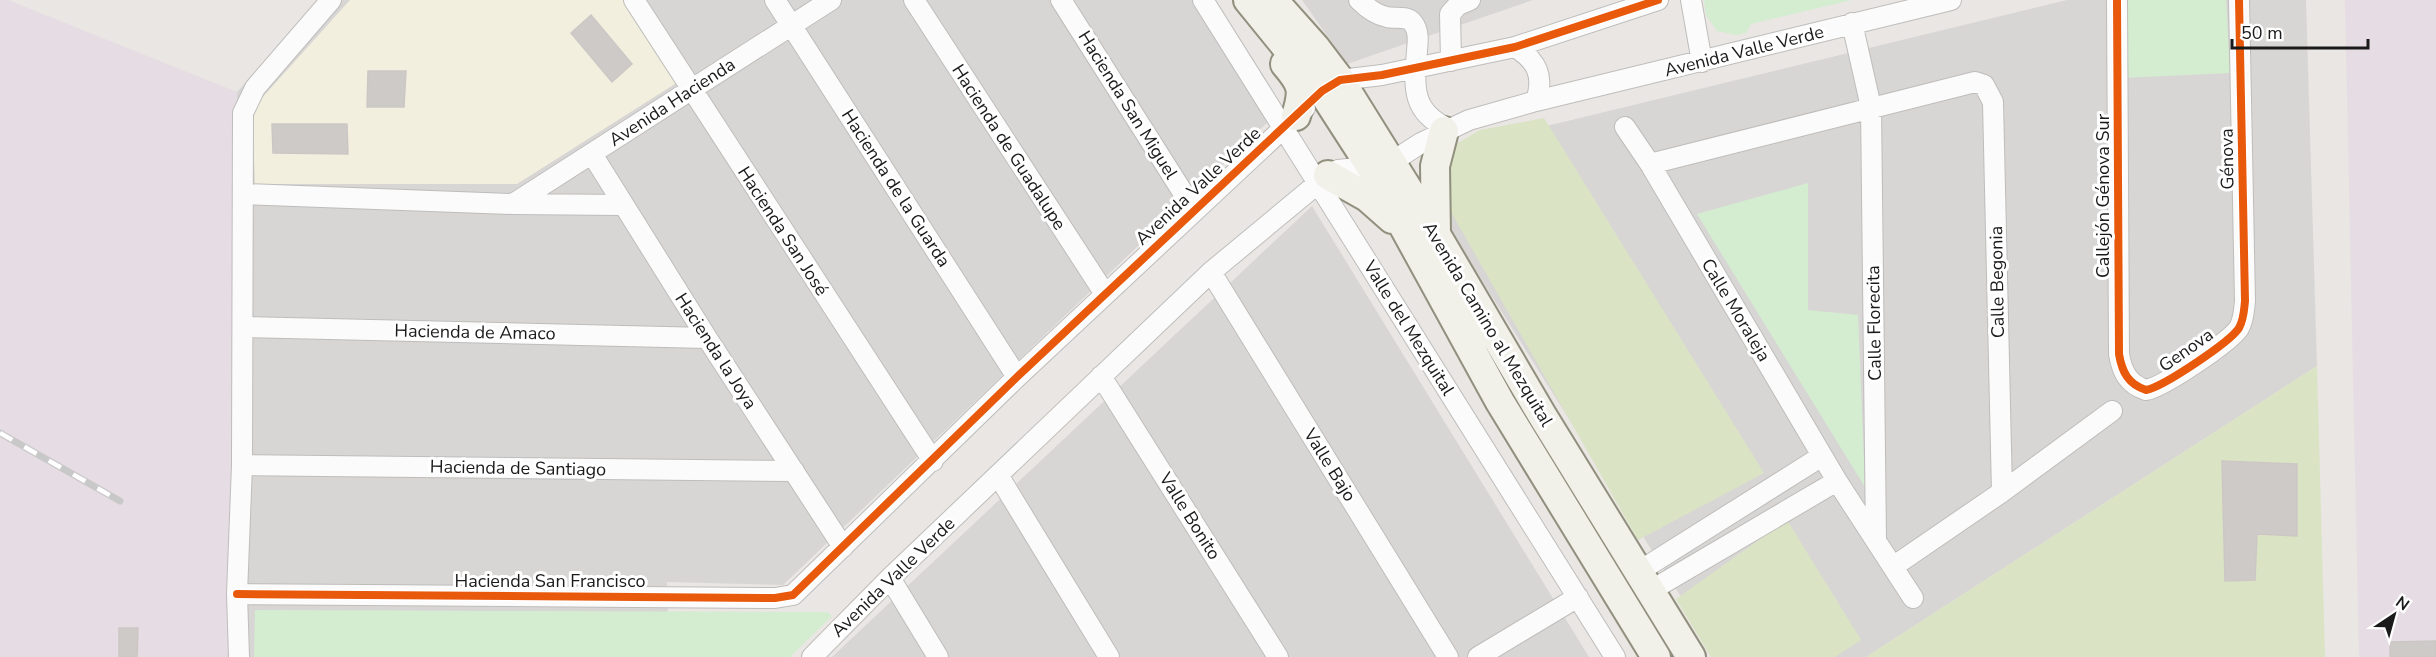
<svg xmlns="http://www.w3.org/2000/svg" width="2436" height="657" viewBox="0 0 2436 657" font-family="'Nunito Sans',sans-serif">
	<style>
		.residential { fill: #d8d6d5 }
		.industrial { fill: #e6dce3 }
		.education { fill: #f3efde }
		.grass { fill: #dae4c4 }
		.park { fill: #d4edd0 }
		.building { fill: #cecac8; stroke: #ccc7c5; stroke-width: 1.5 }
		.lines { fill: none; stroke-linecap: round; stroke-linejoin: round }
		.street-casing { stroke: #bebdbb; stroke-width: 22 }
		.secondary-casing { stroke: #918f7d; stroke-width: 32 }
		.street { stroke: #fcfbfb; stroke-width: 20 }
		.secondary { stroke: #f1f0e9; stroke-width: 28 }
		.rail-casing { stroke: #c9c8c8; stroke-width: 7 }
		.rail { stroke: #fff; stroke-width: 4.5; stroke-dasharray: 14; stroke-linecap: butt }
		.cycleway-casing { stroke: #fff; stroke-width: 11 }
		.cycleway { stroke: #e8590c; stroke-width: 8 }
		.labels { text-anchor: middle; stroke-width: 6; stroke-linejoin: round; paint-order: stroke }
		.street-label { font-size: 18px; fill: #1a1a1a; stroke: #fff }
	</style>
	<rect width="100%" height="100%" fill="#e9e6e3"/>
	<path class="residential" d="M 320,0 L 1192,0 L 1271,119 L 783,585 L 667,582 L 669,657 L 233,657 L 237,92 Z
		M 1302,0 L 1533,0 L 1347,64 Z
		M 2067,0 L 2306,0 L 2317,366 L 1866,657 L 1719,657 L 1416,176 L 1476,143 Z
		M 1312,206 L 1589,657 L 832,657 Z"/>
	<path class="industrial" d="M 0,0 L 8,0 L 237,92 L 233,657 L 0,657 Z
		M 2345,0 L 2436,0 L 2436,657 L 2359,657 Z"/>
	<path class="education" d="M 350,0 L 625,0 L 678,82 L 517,184 L 255,184 L 252,109 Z"/>
	<path class="grass" d="M 1544,118 L 1764,473 L 1638,540 L 1442,196 L 1441,153 L 1480,130 Z
		M 2317,366 L 2325,657 L 1866,657 Z
		M 1787,520 L 1861,640 L 1835,657 L 1711,657 L 1676,599 Z"/>
	<path class="park" d="M 1704,0 L 1852,0 L 1751,24 L 1746,33 L 1736,35 L 1717,31 L 1706,15 Z
		M 2123,0 L 2226,0 L 2230,73 L 2121,78 Z
		M 1808,183 L 1808,310 L 1858,315 L 1865,487 L 1697,214 Z
		M 255,610 L 827,612 L 832,616 L 790,657 L 254,657 Z"/>
	<path class="building" d="M 591,15 L 632,64 L 612,82 L 571,33 Z
		M 368,71 L 406,71 L 404,107 L 367,107 Z
		M 272,124 L 347,124 L 348,154 L 273,153 Z
		M 2222,461 L 2297,464 L 2297,536 L 2257,534 L 2255,580 L 2225,581 Z
		M 119,628 L 138,628 L 137,657 L 119,657 Z
		M 2436,641 L 2436,657 L 2390,657 L 2390,642 Z"/>
	<g class="lines">
		<g class="street-casing">
			<path id="street" d="M 634,0 L 933,461
				M 775,0 L 1017,377
				M 914,0 L 1105,294
				M 1061,0 L 1194,210
				M 1203,0 L 1615,657
				M 1359,0 C 1367,8 1376,15 1387,17 C 1395,19 1407,15 1413,23 C 1419,31 1418,41 1417,51 C 1414,87 1411,112 1449,129
				M 1691,0 L 1702,62
				M 2117,0 L 2119,354 C 2122,372 2128,384 2146,390 C 2163,387 2230,342 2239,328 C 2244,319 2244,310 2245,301 L 2239,0
				M 1852,23 L 1871,107 L 1876,539
				M 1515,47 C 1538,61 1544,77 1536,101
				M 1451,61 L 1450,14 L 1458,5 L 1470,0
				M 1332,85 L 1340,80 L 1382,75 L 1515,47 L 1658,0
				M 1625,127 L 1650,164 L 1837,481 L 1913,598
				M 592,154 L 707,338 L 843,547
				M 1650,164 L 1975,82 L 1984,85 L 1993,102 L 2002,492
				M 244,194 L 513,204 L 623,205
				M 513,204 L 831,0
				M 1211,272 L 1448,657
				M 243,327 L 707,338
				M 1101,376 L 1278,657
				M 242,465 L 794,471
				M 998,475 L 1109,657
				M 1894,566 L 2002,492 L 2112,411
				M 1638,572 L 1822,456
				M 890,578 L 938,657
				M 1650,591 L 1837,481
				M 237,594 L 775,598 L 793,595 L 1017,377 L 1305,108
				M 239,657 L 237,594 L 242,465 L 243,113 L 255,88 L 331,0
				M 812,657 L 890,578 L 1211,272 L 1328,175 L 1338,170 L 1387,165 L 1421,143 L 1469,120 L 1536,101 L 1951,0
				M 1478,657 L 1578,597"/>
		</g>
		<g class="secondary-casing">
			<path id="secondary" d="M 1248,0 L 1322,91 L 1371,167 L 1500,402 L 1656,657
				M 1273,0 L 1315,47 L 1340,80 L 1437,236 L 1542,415 L 1691,657
				M 1285,64 C 1303,85 1304,90 1296,116
				M 1328,175 L 1367,197 L 1392,219
				M 1436,234 L 1435,166 L 1444,131"/>
		</g>
		<use href="#street" class="street"/>
		<use href="#secondary" class="secondary"/>
		<g class="rail-casing">
			<path id="rail" d="M 0,433 L 120,501"/>
		</g>
		<use href="#rail" class="rail"/>
		<g class="cycleway-casing">
			<path id="cycleway" d="M 2117,0 L 2119,354 C 2122,372 2128,384 2146,390 C 2163,387 2230,342 2239,328 C 2244,319 2244,310 2245,301 L 2239,0
				M 237,594 L 775,598 L 793,595 L 1017,377 L 1322,91 L 1340,80 L 1382,75 L 1515,47 L 1658,0"/>
		</g>
		<use href="#cycleway" class="cycleway"/>
	</g>
	<g class="labels">
		<g class="street-label">
			<text transform="translate(1744 51) rotate(-14)" y="6">Avenida Valle Verde</text>
			<text transform="translate(672 102) rotate(-33)" y="6">Avenida Hacienda</text>
			<text transform="translate(1128 105) rotate(58)" y="6">Hacienda San Miguel</text>
			<text transform="translate(1009 147) rotate(57)" y="6">Hacienda de Guadalupe</text>
			<text transform="translate(2227 159) rotate(-91)" y="6">Génova</text>
			<text transform="translate(1198 186) rotate(-43)" y="6">Avenida Valle Verde</text>
			<text transform="translate(896 188) rotate(57)" y="6">Hacienda de la Guarda</text>
			<text transform="translate(2103 196) rotate(-90)" y="6">Callejón Génova Sur</text>
			<text transform="translate(783 231) rotate(57)" y="6">Hacienda San José</text>
			<text transform="translate(1997 282) rotate(-91)" y="6">Calle Begonia</text>
			<text transform="translate(1736 310) rotate(59)" y="6">Calle Moraleja</text>
			<text transform="translate(1874 323) rotate(-91)" y="6">Calle Florecita</text>
			<text transform="translate(1488 324) rotate(59)" y="6">Avenida Camino al Mezquital</text>
			<text transform="translate(1409 328) rotate(58)" y="6">Valle del Mezquital</text>
			<text transform="translate(475 332) rotate(1)" y="6">Hacienda de Amaco</text>
			<text transform="translate(2186 350) rotate(-35)" y="6">Genova</text>
			<text transform="translate(716 351) rotate(57)" y="6">Hacienda la Joya</text>
			<text transform="translate(1330 465) rotate(58)" y="6">Valle Bajo</text>
			<text transform="translate(518 468) rotate(1)" y="6">Hacienda de Santiago</text>
			<text transform="translate(1190 516) rotate(58)" y="6">Valle Bonito</text>
			<text transform="translate(893 577) rotate(-44)" y="6">Avenida Valle Verde</text>
			<text x="550" y="587">Hacienda San Francisco</text>
		</g>
	</g>
	<g transform="translate(2394 615) rotate(36)" stroke="#ffffff" stroke-width="4.5" paint-order="stroke">
	<path d="M0-4.5L10 22L0 15L-10 22Z" fill="#1a1a1a"/>
	<text y="-9" font-size="16" font-weight="bold" text-anchor="middle" fill="#1a1a1a">N</text>
	</g>
	<path d="M2232 39v9h136v-9" fill="none" stroke="#1a1a1a" stroke-width="3"/>
	<text x="2241" y="39" font-size="18" fill="#1a1a1a" stroke="#ffffff" stroke-width="4.5" paint-order="stroke">50 m</text>
</svg>
